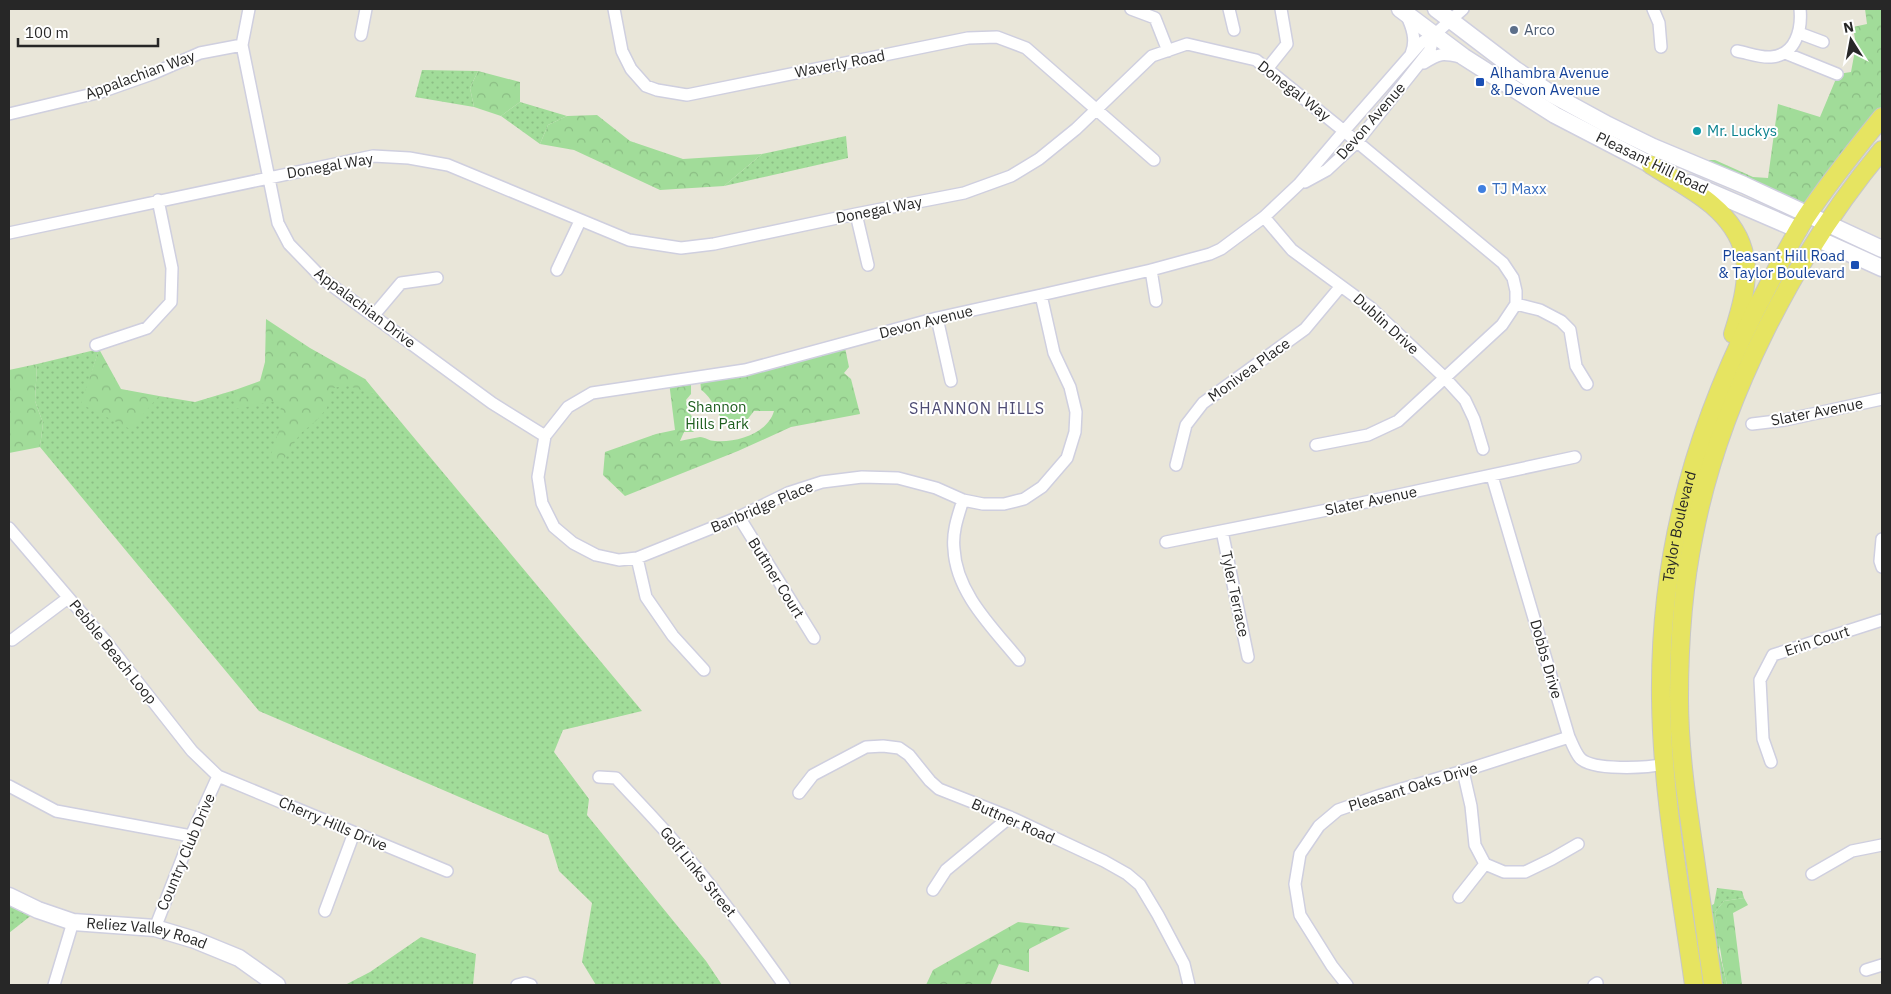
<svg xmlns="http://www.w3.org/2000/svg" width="1891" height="994" viewBox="0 0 1891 994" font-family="'IBM Plex Sans',sans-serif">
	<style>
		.grass { fill: url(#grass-dots) }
		.forest { fill: url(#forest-crowns) }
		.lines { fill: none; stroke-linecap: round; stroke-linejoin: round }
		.street-casing { stroke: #cfcfdf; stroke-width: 14 }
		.secondary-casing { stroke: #cfcfdf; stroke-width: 19 }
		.primary-casing { stroke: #c7c7c7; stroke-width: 20 }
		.street { stroke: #fff; stroke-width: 11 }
		.secondary { stroke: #fff; stroke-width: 16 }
		.primary { stroke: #e6e461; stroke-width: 18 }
		.service-dot { fill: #5c6f8a; stroke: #fff; stroke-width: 2 }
		.transit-dot { fill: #1a4fb4; stroke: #fff; stroke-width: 2 }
		.culture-dot { fill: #0f9aa8; stroke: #fff; stroke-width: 2 }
		.shop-dot { fill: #3f7fe0; stroke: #fff; stroke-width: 2 }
		.labels { text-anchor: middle; stroke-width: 4; stroke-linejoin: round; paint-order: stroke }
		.service-label { font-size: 15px; fill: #4e5e75; stroke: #fff; text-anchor: start }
		.street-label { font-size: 15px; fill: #272727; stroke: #fff }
		.transit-label { font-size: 15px; fill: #164399; stroke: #fff; text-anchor: start }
		.culture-label { font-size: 15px; fill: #0d838f; stroke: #fff; text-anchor: start }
		.shop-label { font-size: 15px; fill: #366cbe; stroke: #fff; text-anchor: start }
		.park-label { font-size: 15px; fill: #1e5e1e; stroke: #fff }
		.neighbourhood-label { font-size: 16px; letter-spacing: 1px; fill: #4d4b74; stroke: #fff }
	</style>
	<defs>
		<pattern id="grass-dots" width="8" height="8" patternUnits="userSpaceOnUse" patternTransform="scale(1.25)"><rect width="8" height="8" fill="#a1dc99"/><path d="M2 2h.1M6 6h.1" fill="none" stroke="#8bbd84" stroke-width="1.8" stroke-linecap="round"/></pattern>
		<pattern id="forest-crowns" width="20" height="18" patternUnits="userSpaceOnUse" patternTransform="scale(1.25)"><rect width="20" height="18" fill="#a1dc99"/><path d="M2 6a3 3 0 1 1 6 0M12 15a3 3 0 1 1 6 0" fill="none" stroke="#8bbd84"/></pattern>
	</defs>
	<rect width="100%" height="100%" fill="#e9e6d9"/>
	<path class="grass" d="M 422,70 L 478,71 L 470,88 L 474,107 L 415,97 Z
		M 520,102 L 567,116 L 548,125 L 540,144 L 501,116 Z
		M 846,136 L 848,158 L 724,186 L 762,154 Z
		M 99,349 L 82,404 L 159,396 L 195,402 L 235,390 L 235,408 L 365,379 L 642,711 L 563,730 L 554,752 L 589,799 L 587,815 L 706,961 L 722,985 L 596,985 L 582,962 L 592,903 L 559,871 L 548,835 L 259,711 L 40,447 L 43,423 L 35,401 L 37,364 Z
		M 1717,888 L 1742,891 L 1744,898 L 1724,901 L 1715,912 L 1720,943 L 1719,951 L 1727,985 L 1713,985 L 1702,910 L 1714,904 Z
		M 9,896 L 38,910 L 9,933 Z
		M 421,937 L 476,954 L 473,985 L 345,985 L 370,972 Z"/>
	<path class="forest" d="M 1865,9 L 1882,9 L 1882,117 L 1807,215 L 1683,160 L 1715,160 L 1753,177 L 1768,178 L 1778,104 L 1820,117 L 1838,74 L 1851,72 L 1856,45 L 1853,27 L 1867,24 Z
		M 478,71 L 520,82 L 520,102 L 501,116 L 474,107 L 470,88 Z
		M 597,115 L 630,141 L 683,159 L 762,154 L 724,186 L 660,190 L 574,150 L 540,144 L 548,125 L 567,116 Z
		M 266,319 L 310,348 L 365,379 L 377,395 L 345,385 L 331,389 L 327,408 L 317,420 L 300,434 L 284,459 L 270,458 L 280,427 L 281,400 L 235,409 L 235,390 L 260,381 L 265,362 Z
		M 844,343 L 849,367 L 844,373 L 851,379 L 860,414 L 791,427 L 738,451 L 625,496 L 603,475 L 605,452 L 656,434 L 675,430 L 669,382 L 691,378 L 691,394 L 686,400 L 688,411 L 699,426 L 693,432 L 684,432 L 680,441 C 686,440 693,438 700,437 C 705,437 709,441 715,441 C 737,443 768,433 774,411 L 754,411 L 747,420 L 736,423 L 732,421 L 722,421 C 720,414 708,393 701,390 L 700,377 Z
		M 99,349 L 121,389 L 159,396 L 130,429 L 81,404 Z
		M 37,364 L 35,401 L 43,423 L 40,447 L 9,453 L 9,370 Z
		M 1744,898 L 1748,905 L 1733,913 L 1742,985 L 1727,985 C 1721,961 1719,937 1715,912 L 1724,901 Z
		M 1018,922 L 1070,928 L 1029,949 L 1029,972 L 999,964 L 990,985 L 926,985 L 933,970 Z"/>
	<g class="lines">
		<g class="street-casing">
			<path id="street" d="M 249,9 L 242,45 L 278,223 L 289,244 L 323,279 L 492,403 L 545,436
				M 614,9 L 622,51 L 631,69 L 646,86 L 657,90 L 687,95 L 968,38 L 997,37 L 1026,48 L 1154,160
				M 1131,9 L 1155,18 L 1168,51
				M 1229,9 L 1234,30
				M 1653,9 L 1659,23 L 1661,47
				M 1406,14 C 1412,27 1417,40 1411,54
				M 1799,33 L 1823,42
				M 361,35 L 366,9
				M 1737,51 C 1748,53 1760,58 1771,57 C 1796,55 1802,29 1800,9
				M 1785,53 L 1837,74
				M 1424,63 C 1439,53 1443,53 1460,57
				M 1267,69 L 1287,44 L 1281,9
				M 9,114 L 101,92 L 152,74 L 200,53 L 242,45
				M 1305,182 L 1327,170 L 1357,142 L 1430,50 L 1434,35
				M 856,214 L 868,265
				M 1264,217 L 1292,250 L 1371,308 L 1444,377 L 1465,400 L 1474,419 L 1483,449
				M 9,233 L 373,156 L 409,158 L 448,165 L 629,240 L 681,248 L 714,244 L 856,214 L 964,193 L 1011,176 L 1039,159 L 1076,129 L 1152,56 L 1187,44 L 1256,60 L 1344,131 L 1503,263 L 1513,278 L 1516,291 L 1516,304 L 1502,325 L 1398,421 L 1368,435 L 1316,445
				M 557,270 L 580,221
				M 1151,270 L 1156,301
				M 1041,295 L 1054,353 L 1070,387 L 1076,412 L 1075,432 L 1067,458 L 1042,487 L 1024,499 L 1004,504 L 983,504 L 963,500 L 936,488 L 898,478 L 862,477 L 822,482 L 788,493 L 739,517 L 637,558 L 619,560 L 596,555 L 573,543 L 554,527 L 542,503 L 538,477 L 545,436 L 568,407 L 592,393 L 745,370 L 937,318 L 1041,295 L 1151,270 L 1210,254 L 1221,249 L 1264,217 L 1299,184 L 1344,131 L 1421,43 L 1434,35 L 1463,9
				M 1516,304 L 1540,310 L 1561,321 L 1570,330 L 1576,366 L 1587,384
				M 374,315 L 401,283 L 437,278
				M 937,318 L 951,381
				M 96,345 L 147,328 L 171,302 L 172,268 L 158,200
				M 1752,424 L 1785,420 L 1882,399
				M 1176,465 L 1186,425 L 1203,403 L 1305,329 L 1341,286
				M 1492,476 L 1569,737 C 1572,743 1575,752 1580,758 C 1592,771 1647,768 1664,764
				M 963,500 C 958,516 952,532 954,549 C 956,593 993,628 1019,660
				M 739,517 L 814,638
				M 9,528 L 103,638 L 192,751 L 218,776 L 447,871
				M 1222,531 L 1248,657
				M 1882,539 L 1880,561 L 1882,567
				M 1166,542 L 1352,505 L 1575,457
				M 637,558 L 646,597 L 673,636 L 704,670
				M 12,640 L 68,598
				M 1771,762 L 1763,739 L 1760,680 L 1773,655 L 1882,620
				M 1463,771 L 1471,806 L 1475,845 L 1485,864 L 1504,872 L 1525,872 L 1552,859 L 1578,844
				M 599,777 L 616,778 C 637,801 658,822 678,846 C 716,890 750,937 784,985
				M 9,786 L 56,811 L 191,836
				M 799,793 L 813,775 L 866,747 L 883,746 L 899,748 L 909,755 L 930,781 L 939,789 L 1010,817 L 1104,861 L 1127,874 L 1140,885 L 1158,915 L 1184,964 L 1189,985
				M 1812,874 L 1852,851 L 1882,845
				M 933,890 L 946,870 L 1010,817
				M 1459,897 L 1485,864
				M 325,911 L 354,833
				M 155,928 L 191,836 L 218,776
				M 1866,970 L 1882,965
				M 54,985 L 73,922
				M 517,985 L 525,983 L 531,985
				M 1347,985 L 1332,966 L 1300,915 L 1295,884 L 1300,854 L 1319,826 L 1338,810 L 1378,796 L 1463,771 L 1569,737
				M 1594,985 L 1597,983"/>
		</g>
		<g class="secondary-casing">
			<g id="secondary">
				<path d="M 1400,9 L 1464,57 L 1555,115 L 1663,171"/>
				<path d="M 1436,9 L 1516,70 L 1553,95 L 1608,125 L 1653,147 L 1744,185 L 1882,249"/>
				<path d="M 1690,183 L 1799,230"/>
				<path d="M 1818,239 L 1882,268"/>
				<path id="s1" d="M 9,896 L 38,910 L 73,922 L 155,928 L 195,940 L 239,958 L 277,985"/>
			</g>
		</g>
		<g class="primary-casing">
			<g id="primary">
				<path d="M 1651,165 C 1670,177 1696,191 1712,205 C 1758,244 1749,283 1733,334"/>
				<path id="s2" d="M 1694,985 C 1681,891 1662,795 1661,699 C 1659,548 1698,418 1768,286 C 1780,263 1792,239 1806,217 C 1829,182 1856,149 1882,117"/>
				<path d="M 1713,985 C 1706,938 1700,891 1693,844 C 1686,796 1679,747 1679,698 C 1679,644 1683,587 1694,534 C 1720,401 1795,254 1882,150"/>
			</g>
		</g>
		<use href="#street" class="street"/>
		<use href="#secondary" class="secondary"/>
		<use href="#primary" class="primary"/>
	</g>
	<circle class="service-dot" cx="1514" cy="30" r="5"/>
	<g class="transit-dot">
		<rect x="1475" y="77" width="10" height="10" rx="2.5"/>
		<rect x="1850" y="260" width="10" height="10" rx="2.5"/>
	</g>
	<circle class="culture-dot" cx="1697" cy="131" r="5"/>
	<circle class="shop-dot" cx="1482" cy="189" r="5"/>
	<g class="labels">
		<g class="service-label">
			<text x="1524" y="35">Arco</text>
		</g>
		<g class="street-label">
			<text transform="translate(840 64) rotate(-11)" y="5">Waverly Road</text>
			<text transform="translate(140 75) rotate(-20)" y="5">Appalachian Way</text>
			<text transform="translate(1294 91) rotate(38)" y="5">Donegal Way</text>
			<text transform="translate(1371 121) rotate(-49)" y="5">Devon Avenue</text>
			<text transform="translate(1652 163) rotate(26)" y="5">Pleasant Hill Road</text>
			<text transform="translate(330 166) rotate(-10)" y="5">Donegal Way</text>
			<text transform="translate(879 210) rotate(-11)" y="5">Donegal Way</text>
			<text transform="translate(365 308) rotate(37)" y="5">Appalachian Drive</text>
			<text transform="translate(926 322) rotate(-14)" y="5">Devon Avenue</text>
			<text transform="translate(1386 324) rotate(42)" y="5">Dublin Drive</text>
			<text transform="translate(1249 370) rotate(-36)" y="5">Monivea Place</text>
			<text transform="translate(1817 412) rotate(-11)" y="5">Slater Avenue</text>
			<text transform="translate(1371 501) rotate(-12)" y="5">Slater Avenue</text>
			<text transform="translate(762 507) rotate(-23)" y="5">Banbridge Place</text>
			<text dy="5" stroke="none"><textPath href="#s2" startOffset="462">Taylor Boulevard</textPath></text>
			<text transform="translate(776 578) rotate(58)" y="5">Buttner Court</text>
			<text transform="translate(1235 594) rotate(78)" y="5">Tyler Terrace</text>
			<text transform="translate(1817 641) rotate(-18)" y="5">Erin Court</text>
			<text transform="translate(113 652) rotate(51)" y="5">Pebble Beach Loop</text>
			<text transform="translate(1546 659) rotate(74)" y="5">Dobbs Drive</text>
			<text transform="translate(1413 787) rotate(-17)" y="5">Pleasant Oaks Drive</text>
			<text transform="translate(1013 821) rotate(24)" y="5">Buttner Road</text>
			<text transform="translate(333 824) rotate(23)" y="5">Cherry Hills Drive</text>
			<text transform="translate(186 852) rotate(-67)" y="5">Country Club Drive</text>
			<text transform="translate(698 872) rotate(51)" y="5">Golf Links Street</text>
			<text dy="5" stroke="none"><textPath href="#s1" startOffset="144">Reliez Valley Road</textPath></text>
		</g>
		<g class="transit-label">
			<text x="1490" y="78">Alhambra Avenue<tspan x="1490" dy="17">&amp; Devon Avenue</tspan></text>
			<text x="1845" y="261" text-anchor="end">Pleasant Hill Road<tspan x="1845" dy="17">&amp; Taylor Boulevard</tspan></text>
		</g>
		<g class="culture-label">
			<text x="1707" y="136">Mr. Luckys</text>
		</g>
		<g class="shop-label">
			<text x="1492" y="194">TJ Maxx</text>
		</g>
		<g class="park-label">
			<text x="717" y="412">Shannon<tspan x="717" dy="17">Hills Park</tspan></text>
		</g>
		<g class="neighbourhood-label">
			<text x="977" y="414">SHANNON HILLS</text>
		</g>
	</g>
	<rect width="1891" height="994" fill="none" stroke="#272727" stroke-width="20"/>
	<g transform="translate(1851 40) rotate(349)" stroke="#ffffff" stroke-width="4" paint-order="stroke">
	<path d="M0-4L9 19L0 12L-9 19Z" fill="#272727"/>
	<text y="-8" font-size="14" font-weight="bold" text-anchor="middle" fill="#272727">N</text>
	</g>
	<path d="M18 38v8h140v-8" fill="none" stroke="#272727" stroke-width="2.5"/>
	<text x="25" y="38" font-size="15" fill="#272727" stroke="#ffffff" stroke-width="4" paint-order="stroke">100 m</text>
</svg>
